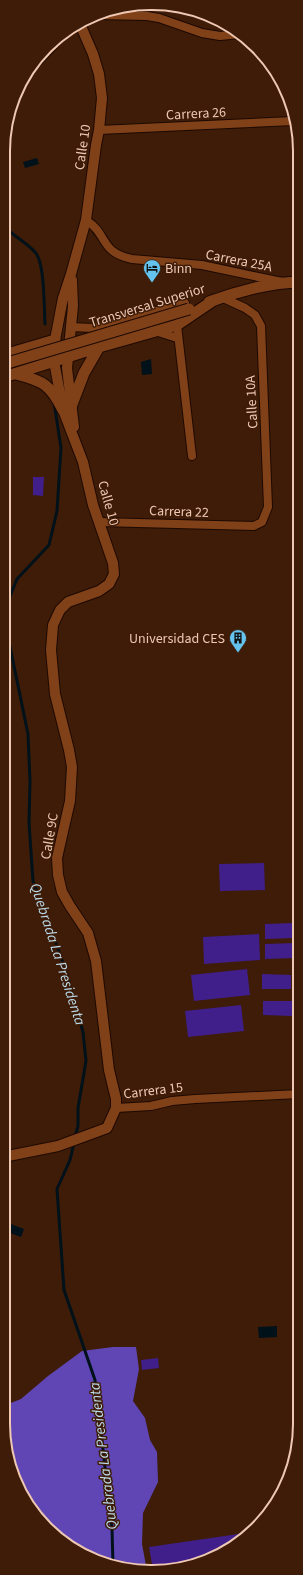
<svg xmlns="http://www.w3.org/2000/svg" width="303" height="1575" viewBox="0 0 303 1575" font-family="'Source Sans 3',sans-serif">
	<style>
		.green { fill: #401f8b }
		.forest { fill: #5f46b4 }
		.water { fill: #00111a }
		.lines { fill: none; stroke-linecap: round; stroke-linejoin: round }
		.stream { stroke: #00111a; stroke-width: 3 }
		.minor-casing { stroke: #1d0901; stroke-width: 10 }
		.tertiary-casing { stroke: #1d0901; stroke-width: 12 }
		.secondary-casing { stroke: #1d0901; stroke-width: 13 }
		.minor { stroke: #814118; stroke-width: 8 }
		.tertiary { stroke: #814118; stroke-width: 10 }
		.secondary { stroke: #814118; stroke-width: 11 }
		.secondary-bridge-casing { stroke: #1d0901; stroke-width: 13; stroke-linecap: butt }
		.secondary-bridge { stroke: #814118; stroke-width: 11 }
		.labels { text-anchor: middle; stroke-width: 3; stroke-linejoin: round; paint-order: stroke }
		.street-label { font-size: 14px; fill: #efc8b4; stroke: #3e1c07 }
		.poi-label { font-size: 14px; fill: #efc8b4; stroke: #3e1c07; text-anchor: start }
		.water-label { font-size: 15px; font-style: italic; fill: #bcdbeb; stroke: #3e1c07 }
		.rim { fill: none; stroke: #efc8b4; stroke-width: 2 }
	</style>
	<rect width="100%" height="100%" fill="#3e1c07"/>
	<path class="green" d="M 33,477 L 44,477 L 43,496 L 33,495 Z
		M 264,863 L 265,890 L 220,891 L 219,864 Z
		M 294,923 L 295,938 L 265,939 L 265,924 Z
		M 259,934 L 260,960 L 204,964 L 203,937 Z
		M 295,943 L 295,958 L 265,959 L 265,944 Z
		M 247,969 L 250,995 L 194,1001 L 191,975 Z
		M 262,974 L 291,975 L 291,989 L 262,989 Z
		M 263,1001 L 292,1001 L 292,1016 L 263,1015 Z
		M 241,1005 L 244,1031 L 188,1037 L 185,1011 Z
		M 158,1358 L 159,1368 L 142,1370 L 141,1360 Z
		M 252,1532 L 249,1535 L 199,1564 L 153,1570 L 149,1547 Z"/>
	<path class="forest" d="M 113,1347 L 136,1347 L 139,1369 L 133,1401 L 145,1418 L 150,1440 L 157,1452 L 158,1482 L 143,1513 L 142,1544 L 147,1571 L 142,1572 L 94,1561 L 46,1528 L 14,1480 L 3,1424 L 3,1406 L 21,1399 L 48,1376 L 82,1351 Z"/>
	<path class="water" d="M 37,158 L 39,164 L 25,168 L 23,162 Z
		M 151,359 L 152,374 L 142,375 L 141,362 Z
		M 8,1223 L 24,1229 L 21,1237 L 5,1231 Z
		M 277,1326 L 277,1337 L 259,1338 L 258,1327 Z"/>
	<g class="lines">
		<path class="stream" d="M 4,226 C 13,236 26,242 35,252 C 45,262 44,309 45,324
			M 54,402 L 61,448 L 57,511 L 49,545 L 17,579 L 8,601 L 8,637 L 28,734 L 30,781 L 29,823 L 33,881 L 66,971 L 83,1032 L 86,1061 L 78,1108 L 78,1126 L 75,1137
			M 74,1143 L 70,1160 L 57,1189 L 64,1290 L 95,1380 L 112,1528 L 113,1565"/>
		<g class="minor-casing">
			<path id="minor" d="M 99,15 L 147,16 L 159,18 L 202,33 L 220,36 L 240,34
				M 37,62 L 54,45 L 61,34
				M 99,130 L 294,121
				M 86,220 C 109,235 99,252 132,259 L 202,265 L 282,282
				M 177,325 L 192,456
				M 70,327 L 93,328 L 185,303
				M 155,331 L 177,338
				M 99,522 L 254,526 L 262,522 L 268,507 L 261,326 L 255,315 L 245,308 L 221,297
				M 116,1108 L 151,1106 L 172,1101 L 195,1099 L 299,1094"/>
		</g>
		<g class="tertiary-casing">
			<path id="tertiary" d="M 72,280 L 73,306 L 67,368 L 74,427
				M 3,1157 L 58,1146 L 107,1128 L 116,1108 L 116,1099 L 109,1070 L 96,961 L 88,933 L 70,906 L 62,892 L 58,875 L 57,858 L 70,801 L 72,767 L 69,750 L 55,694 L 51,650 L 53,625 L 60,610 L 68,602 L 99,591 L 109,584 L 114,574 L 113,563 L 93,505 L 83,462 L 63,410 L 54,361 L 55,340 L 63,298 L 71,274 L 86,220 L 96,145 L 99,130 L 102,98 L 99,74 L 93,54 L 80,24"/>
		</g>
		<g class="secondary-casing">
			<path id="secondary" d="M 209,302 C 235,292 272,282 300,282
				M 4,355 L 55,340
				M 16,374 C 43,381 50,384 63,410
				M 4,377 L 99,347 L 177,325 L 214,300
				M 71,407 L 84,373 L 99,347"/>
		</g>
		<use href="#minor" class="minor"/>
		<use href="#tertiary" class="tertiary"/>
		<use href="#secondary" class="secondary"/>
		<g class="secondary-bridge-casing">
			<path id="secondary-bridge" d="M 4,364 L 189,309"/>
		</g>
		<use href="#secondary-bridge" class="secondary-bridge"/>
	</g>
	<defs>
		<g id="hotel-pin" transform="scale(0.9)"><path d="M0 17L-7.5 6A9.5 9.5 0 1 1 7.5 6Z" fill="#65c4ef" stroke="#3e1c07"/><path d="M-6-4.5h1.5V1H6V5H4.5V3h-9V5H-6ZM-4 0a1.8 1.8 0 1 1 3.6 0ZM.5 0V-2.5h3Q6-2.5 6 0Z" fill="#111"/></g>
		<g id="building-pin" transform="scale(0.9)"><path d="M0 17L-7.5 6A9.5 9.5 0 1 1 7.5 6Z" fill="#65c4ef" stroke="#3e1c07"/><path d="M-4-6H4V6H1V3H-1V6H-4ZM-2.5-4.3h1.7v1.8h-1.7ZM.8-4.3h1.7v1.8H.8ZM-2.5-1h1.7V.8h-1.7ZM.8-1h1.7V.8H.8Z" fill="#111"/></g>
	</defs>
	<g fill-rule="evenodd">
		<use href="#hotel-pin" x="152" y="268"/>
		<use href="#building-pin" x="238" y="638"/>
	</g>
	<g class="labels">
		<g class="street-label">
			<text transform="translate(196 113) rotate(-3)" y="5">Carrera 26</text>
			<text transform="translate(82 147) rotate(-82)" y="5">Calle 10</text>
			<text transform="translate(239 260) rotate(11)" y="5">Carrera 25A</text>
			<text transform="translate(147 305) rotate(-17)" y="5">Transversal Superior</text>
			<text transform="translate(251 402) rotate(-93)" y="5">Calle 10A</text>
			<text transform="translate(109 503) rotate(74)" y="5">Calle 10</text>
			<text transform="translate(179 511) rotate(2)" y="5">Carrera 22</text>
			<text transform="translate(49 836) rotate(-80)" y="5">Calle 9C</text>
			<text transform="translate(153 1090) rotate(-7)" y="5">Carrera 15</text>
		</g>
		<g class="poi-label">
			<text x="165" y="273">Binn</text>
			<text x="225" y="643" text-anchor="end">Universidad CES</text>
		</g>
		<g class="water-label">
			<text transform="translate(58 954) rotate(72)" y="5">Quebrada La Presidenta</text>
			<text transform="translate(103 1456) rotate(-97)" y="5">Quebrada La Presidenta</text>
		</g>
	</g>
	<path d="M0 0H303V1575H0ZM151 10H152A141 141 0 0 1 293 151V1424A141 141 0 0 1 152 1565H151A141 141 0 0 1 10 1424V151A141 141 0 0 1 151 10Z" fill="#3e1c07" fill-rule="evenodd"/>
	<path class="rim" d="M151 10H152A141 141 0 0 1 293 151V1424A141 141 0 0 1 152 1565H151A141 141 0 0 1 10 1424V151A141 141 0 0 1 151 10Z"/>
</svg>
